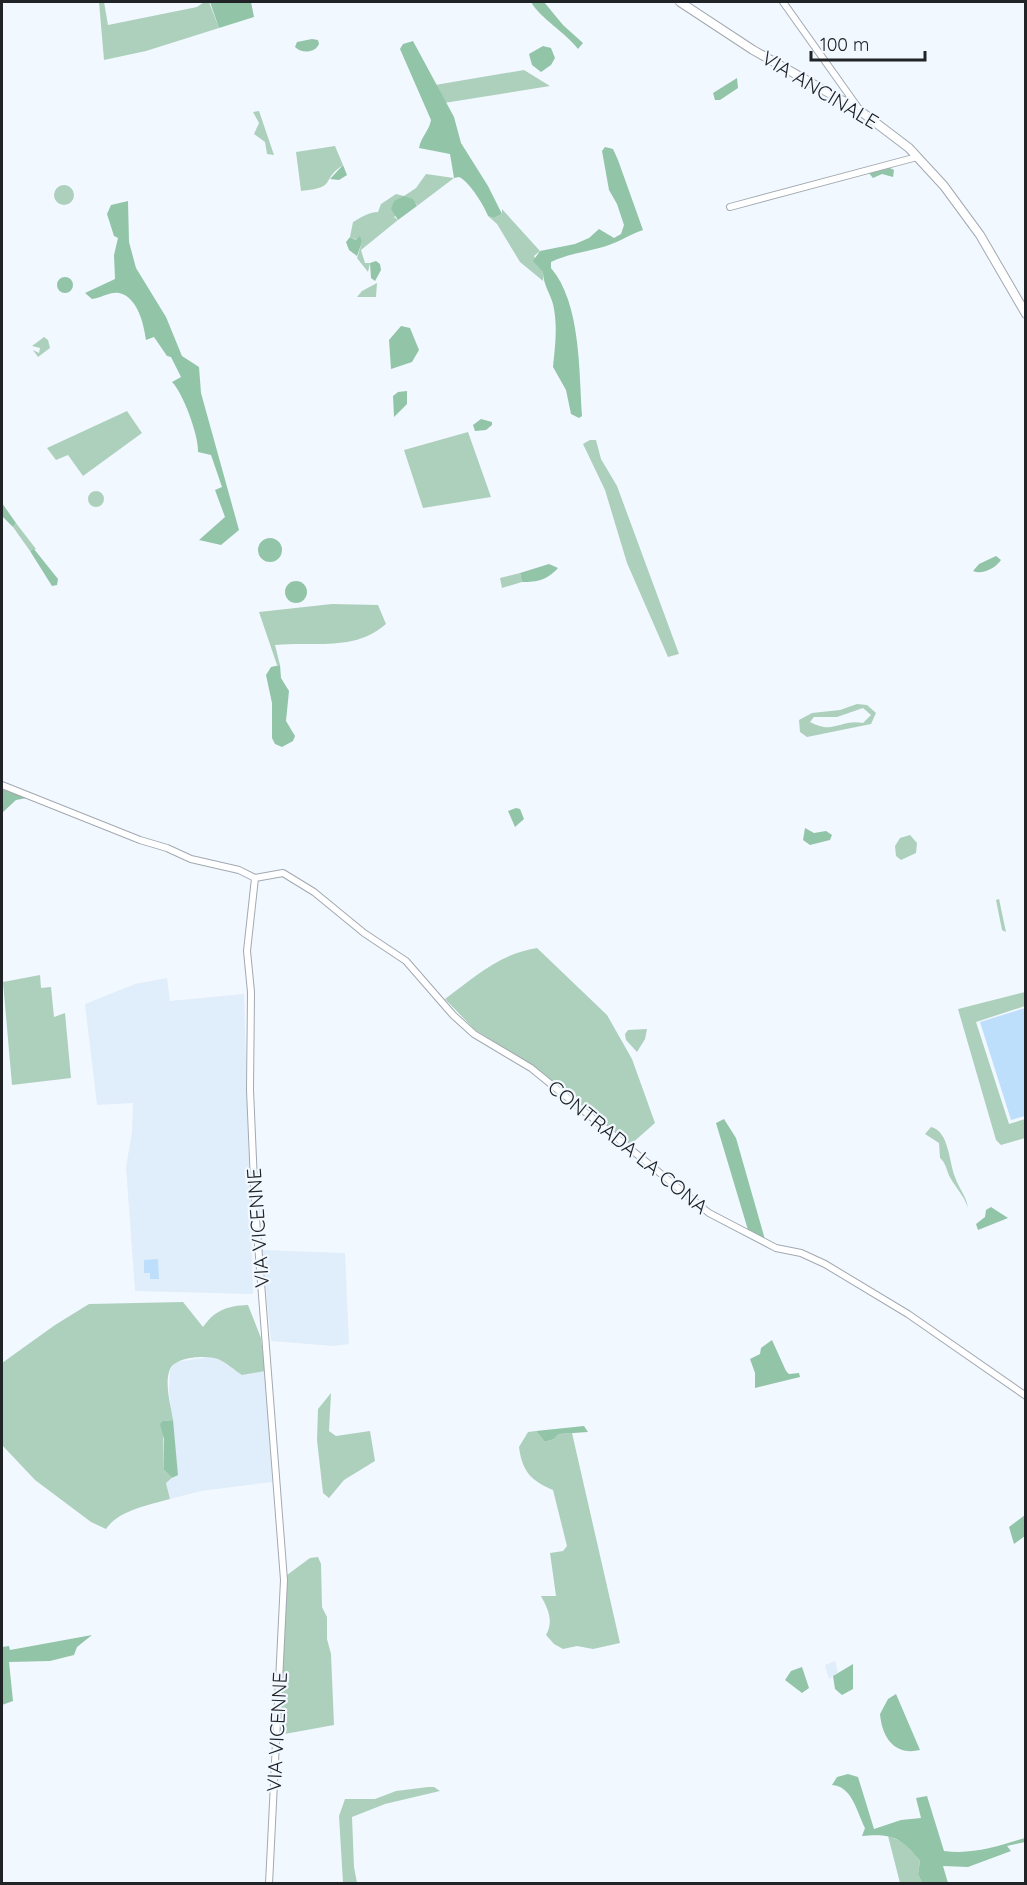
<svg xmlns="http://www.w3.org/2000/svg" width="1027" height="1885" viewBox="0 0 1027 1885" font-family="Quicksand,sans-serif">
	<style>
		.built { fill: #e0edfb }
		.green { fill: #add0bc; fill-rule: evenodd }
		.forest { fill: #92c4a8 }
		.water { fill: #bddffb }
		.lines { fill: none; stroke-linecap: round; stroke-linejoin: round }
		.street-casing { stroke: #a2a9b0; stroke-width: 8 }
		.secondary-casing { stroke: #a2a9b0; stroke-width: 10 }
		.street { stroke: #fff; stroke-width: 6 }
		.secondary { stroke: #fff; stroke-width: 8 }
		.labels { text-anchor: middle; stroke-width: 4.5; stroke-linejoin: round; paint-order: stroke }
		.street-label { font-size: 20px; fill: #212427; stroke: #f2f8ff }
	</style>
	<rect width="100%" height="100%" fill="#f2f8ff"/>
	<path class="built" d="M 167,978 L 170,1001 L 244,994 L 253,1294 L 135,1291 L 126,1167 L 132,1132 L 133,1103 L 97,1105 L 85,1004 L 135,984 Z
		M 262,1250 L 345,1253 L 349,1344 L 334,1346 L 271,1341 Z
		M 210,1357 L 220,1360 L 242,1375 L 265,1371 L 272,1482 L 201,1491 L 170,1499 L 166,1483 L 178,1475 L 169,1391 L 170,1369 L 176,1362 Z
		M 835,1661 L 838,1672 L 829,1679 L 825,1665 Z"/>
	<path class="green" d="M 99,2 L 104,2 L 108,25 L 197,7 L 204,2 L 209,2 L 219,28 L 146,51 L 104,60 Z
		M 524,70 L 550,86 L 444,103 L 435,85 Z
		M 259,111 L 274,155 L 267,154 L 265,142 L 254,134 L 259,123 L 253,112 Z
		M 335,146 L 343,165 C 319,181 339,187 301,191 L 296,152 Z
		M 426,174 L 454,178 L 417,206 L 416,203 L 394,217 L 398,220 L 361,250 L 365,263 L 370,263 L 368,272 L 357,258 L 362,242 L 350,237 L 353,222 C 360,218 369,212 378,212 L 381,204 L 396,194 L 404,196 L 416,188 Z
		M54 195a10 10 0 1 1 20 0a10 10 0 1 1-20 0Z
		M 502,209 L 540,251 L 534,256 L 543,272 L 543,281 L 520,262 L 497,224 L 488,216 L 494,218 L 502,214 Z
		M 377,283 L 376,297 L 357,297 L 362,291 Z
		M 44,337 L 48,340 L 50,348 L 38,357 L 33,350 L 39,353 L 40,348 L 32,346 Z
		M 127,411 L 142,433 L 83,476 L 68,455 L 56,460 L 47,448 Z
		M 468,432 L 491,497 L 423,508 L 404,450 Z
		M 590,440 L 596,440 L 601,459 L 617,486 L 679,654 L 668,657 L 627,563 L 605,490 L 583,444 Z
		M88 499a8 8 0 1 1 16 0a8 8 0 1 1-16 0Z
		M 16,523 L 36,549 L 30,551 L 13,527 Z
		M 520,573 L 522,582 L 502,588 L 500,578 Z
		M 332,604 L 378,605 L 386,624 C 354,652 315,641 275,645 L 280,665 L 277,665 L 259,612 Z
		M 857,704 L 867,705 L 876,713 L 871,724 L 807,737 L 800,732 L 799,720 L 812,713 L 840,710 ZM 863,708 L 871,715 L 863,723 C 840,719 834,735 810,722 L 814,717 L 837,717 Z
		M 910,835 L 917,843 L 916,853 L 901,860 L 896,856 L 895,846 L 900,838 Z
		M 999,899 L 1006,932 L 1002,930 L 996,900 Z
		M 537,948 L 607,1015 L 632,1059 L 655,1123 L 630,1145 L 535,1067 L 474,1029 L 445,999 C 475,977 499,954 537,948 Z
		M 40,975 L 41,988 L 51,987 L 54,1017 L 65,1013 L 71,1078 L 12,1085 L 3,982 Z
		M 1025,992 L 1025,1006 L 976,1022 L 1009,1124 L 1025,1119 L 1025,1138 L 1001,1145 L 996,1140 L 958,1009 Z
		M 647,1029 L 645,1039 L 637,1052 L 626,1040 L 625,1034 L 628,1030 Z
		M 931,1127 C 949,1131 949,1162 955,1177 C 959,1189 966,1195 968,1208 C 964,1196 957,1189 951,1179 C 946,1171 947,1164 940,1158 L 939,1143 L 925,1134 Z
		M 183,1302 L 203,1327 C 216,1309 228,1306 248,1305 L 261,1338 L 265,1371 L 242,1375 C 234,1370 227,1363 218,1359 C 207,1355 176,1356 170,1369 C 164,1383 171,1406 173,1420 L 163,1421 L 164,1470 L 172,1478 L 166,1483 L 170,1499 C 149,1505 119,1510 106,1529 L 91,1522 L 35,1480 L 2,1445 L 2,1363 L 55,1325 L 89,1304 Z
		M 331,1393 L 329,1431 L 336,1436 L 370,1431 L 375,1461 L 344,1480 L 329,1498 L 323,1493 L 317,1440 L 318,1409 Z
		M 536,1431 L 545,1442 L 554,1439 L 559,1434 L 572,1433 L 620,1643 L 593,1649 L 577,1646 L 563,1649 L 554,1644 L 546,1635 C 554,1621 548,1609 541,1596 L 556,1596 L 550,1553 L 563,1551 L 567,1546 L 553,1490 C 531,1481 522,1471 519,1447 L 528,1432 Z
		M 318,1557 L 321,1564 L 322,1607 L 327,1617 L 327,1639 L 331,1654 L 334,1725 L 279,1735 L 287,1575 L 310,1558 Z
		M 428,1787 L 434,1787 L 440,1791 L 385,1804 L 352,1817 L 354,1867 L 357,1883 L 343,1883 L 339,1816 L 345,1799 L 375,1799 L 396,1791 Z
		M 888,1836 L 908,1844 L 920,1861 L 918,1874 L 922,1883 L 900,1883 Z"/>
	<path class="forest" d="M 210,2 L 251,2 L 254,17 L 219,28 Z
		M 531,2 L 544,2 L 563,25 L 583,43 L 578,49 C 565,32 540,18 531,2 Z
		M 312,39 L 318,40 L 319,44 C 315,53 302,54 295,47 L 297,42 Z
		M 413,41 L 454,117 L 461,143 L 488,186 L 502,214 L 494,218 L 488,216 C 485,207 469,181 459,177 L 454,178 L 450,154 L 419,148 C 421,137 429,131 431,120 L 400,49 L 403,44 Z
		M 543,46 L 551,48 L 555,58 L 551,65 L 541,72 L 532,65 L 529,54 Z
		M 737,78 L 738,88 L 720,100 L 715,100 L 713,93 Z
		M 605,147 L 613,149 L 618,160 L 643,230 C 628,235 618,243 603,247 C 586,252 567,254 551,262 L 551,268 C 581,303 579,372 582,416 L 579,418 L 571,414 L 566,390 L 553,367 C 555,346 558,326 553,304 C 550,293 543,284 543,272 L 533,261 L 540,251 L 575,244 L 589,238 L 599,229 L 614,238 L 621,234 L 624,225 L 617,204 L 609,190 L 602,151 Z
		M 343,165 L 347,175 L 339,180 L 330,179 Z
		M 888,167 L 894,170 L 893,177 L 882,174 L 873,178 L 868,172 Z
		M 404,196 L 413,199 L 417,206 L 398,220 L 391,209 L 394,201 Z
		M 128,201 L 129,242 L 136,268 L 166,317 L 182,356 L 199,367 L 201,393 L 239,530 L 221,545 L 199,540 L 225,517 L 215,490 L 222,487 L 211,455 L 198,452 C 199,436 183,393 172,382 L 181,377 L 171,357 L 167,356 L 154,337 L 146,340 C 144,325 138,297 119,293 C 112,291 100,298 92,299 L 85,293 L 115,279 L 114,255 L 118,238 L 114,236 L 107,214 L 111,205 Z
		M 360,236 L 362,242 L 357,256 L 349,250 L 346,242 L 350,237 L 356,240 Z
		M 376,261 L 380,264 L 381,270 L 375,281 L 371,278 L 370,263 Z
		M57 285a8 8 0 1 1 16 0a8 8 0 1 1-16 0Z
		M 401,326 L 410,328 L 419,350 L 412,362 L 391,369 L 389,340 Z
		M 407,391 L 407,404 L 394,417 L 393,396 L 398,392 Z
		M 481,419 L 492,422 L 492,425 L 486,430 L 475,431 L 473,425 Z
		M 2,503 L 16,523 L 13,527 L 2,516 Z
		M258 550a12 12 0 1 1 24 0a12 12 0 1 1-24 0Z
		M 34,549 L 58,579 L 57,585 L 52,586 L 30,551 Z
		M 996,556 L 1001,560 C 996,568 982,575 973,571 L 979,564 Z
		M 549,564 L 558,568 C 547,580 538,582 522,582 L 520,573 Z
		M285 592a11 11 0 1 1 22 0a11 11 0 1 1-22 0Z
		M 280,665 L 281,678 L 289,691 L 286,721 L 295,736 L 293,741 L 282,747 L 275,744 L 272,738 L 272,703 L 266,675 L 271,667 Z
		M 2,789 L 27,798 L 16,800 L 2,813 Z
		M 516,808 L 520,809 L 524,819 L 515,827 L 508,811 Z
		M 805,828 L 814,833 L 826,831 L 832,835 L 830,840 L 810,845 L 803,840 Z
		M 724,1119 L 736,1138 L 766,1243 L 748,1230 L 716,1123 Z
		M 991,1207 L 1008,1218 L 978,1230 L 976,1224 L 985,1217 L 986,1210 Z
		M 772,1340 L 786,1371 L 789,1374 L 799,1373 L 800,1377 L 755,1388 L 755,1373 L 750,1359 L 760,1354 L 761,1348 Z
		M 173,1420 L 178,1475 L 172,1478 L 164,1470 L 164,1439 L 160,1424 L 163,1421 Z
		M 584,1426 L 588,1432 L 559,1434 L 554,1439 L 545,1442 L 536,1431 Z
		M 1025,1515 L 1025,1536 L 1014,1544 L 1009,1527 Z
		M 92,1635 L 77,1647 L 74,1655 L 50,1661 L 9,1662 L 13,1701 L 2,1705 L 2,1647 L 9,1646 L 10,1650 Z
		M 853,1664 L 853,1689 L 842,1695 L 835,1689 L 833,1676 Z
		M 802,1667 L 809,1688 L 802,1693 L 785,1680 L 791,1671 Z
		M 896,1694 L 920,1750 C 895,1756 882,1738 880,1714 L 888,1699 Z
		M 848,1774 L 858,1777 L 874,1829 L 901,1820 L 921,1818 L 916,1798 L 927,1796 L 944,1851 C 973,1855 998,1846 1025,1838 L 1025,1842 L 1007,1846 L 1011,1851 L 968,1867 L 943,1866 L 948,1883 L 922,1883 L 918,1874 L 920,1861 C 903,1838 891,1833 862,1836 L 865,1828 C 857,1812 852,1786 832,1785 L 837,1777 Z"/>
	<path class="water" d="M 1025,1008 L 1025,1116 L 1011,1120 L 980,1022 Z
		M 158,1259 L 159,1279 L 150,1279 L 150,1273 L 144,1273 L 144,1260 Z"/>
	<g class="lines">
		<g class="street-casing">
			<path id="street" d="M 783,2 L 859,109
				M 730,207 L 917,157
				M 2,785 L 140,840 L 167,848 L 191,859 L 239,870 L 255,878
				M 255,878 L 247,951 L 251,992 L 250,1090 L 255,1205 L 284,1580 L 269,1884
				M 255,878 L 283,873 L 314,892 L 364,933 L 406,961 L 453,1015 L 474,1034 L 531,1068 L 709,1213 L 776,1248 L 801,1253 L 825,1264 L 908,1314 L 1026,1396"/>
		</g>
		<g class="secondary-casing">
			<path id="secondary" d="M 680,2 L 753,50 L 859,110 L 909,148 L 944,186 L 980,235 L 1026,314"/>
		</g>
		<use href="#street" class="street"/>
		<use href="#secondary" class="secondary"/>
	</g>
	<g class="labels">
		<g class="street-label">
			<text transform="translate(820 90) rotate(31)" y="7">VIA ANCINALE</text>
			<text transform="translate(628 1147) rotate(39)" y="7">CONTRADA LA CONA</text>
			<text transform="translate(258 1228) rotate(-94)" y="7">VIA VICENNE</text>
			<text transform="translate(277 1732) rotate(-87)" y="7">VIA VICENNE</text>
		</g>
	</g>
	<rect width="1027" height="1885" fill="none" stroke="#212427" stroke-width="6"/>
	<path d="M811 51v9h114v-9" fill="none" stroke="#212427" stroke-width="3"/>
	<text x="820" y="51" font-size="18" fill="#212427" stroke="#f2f8ff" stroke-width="4.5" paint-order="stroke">100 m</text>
</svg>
